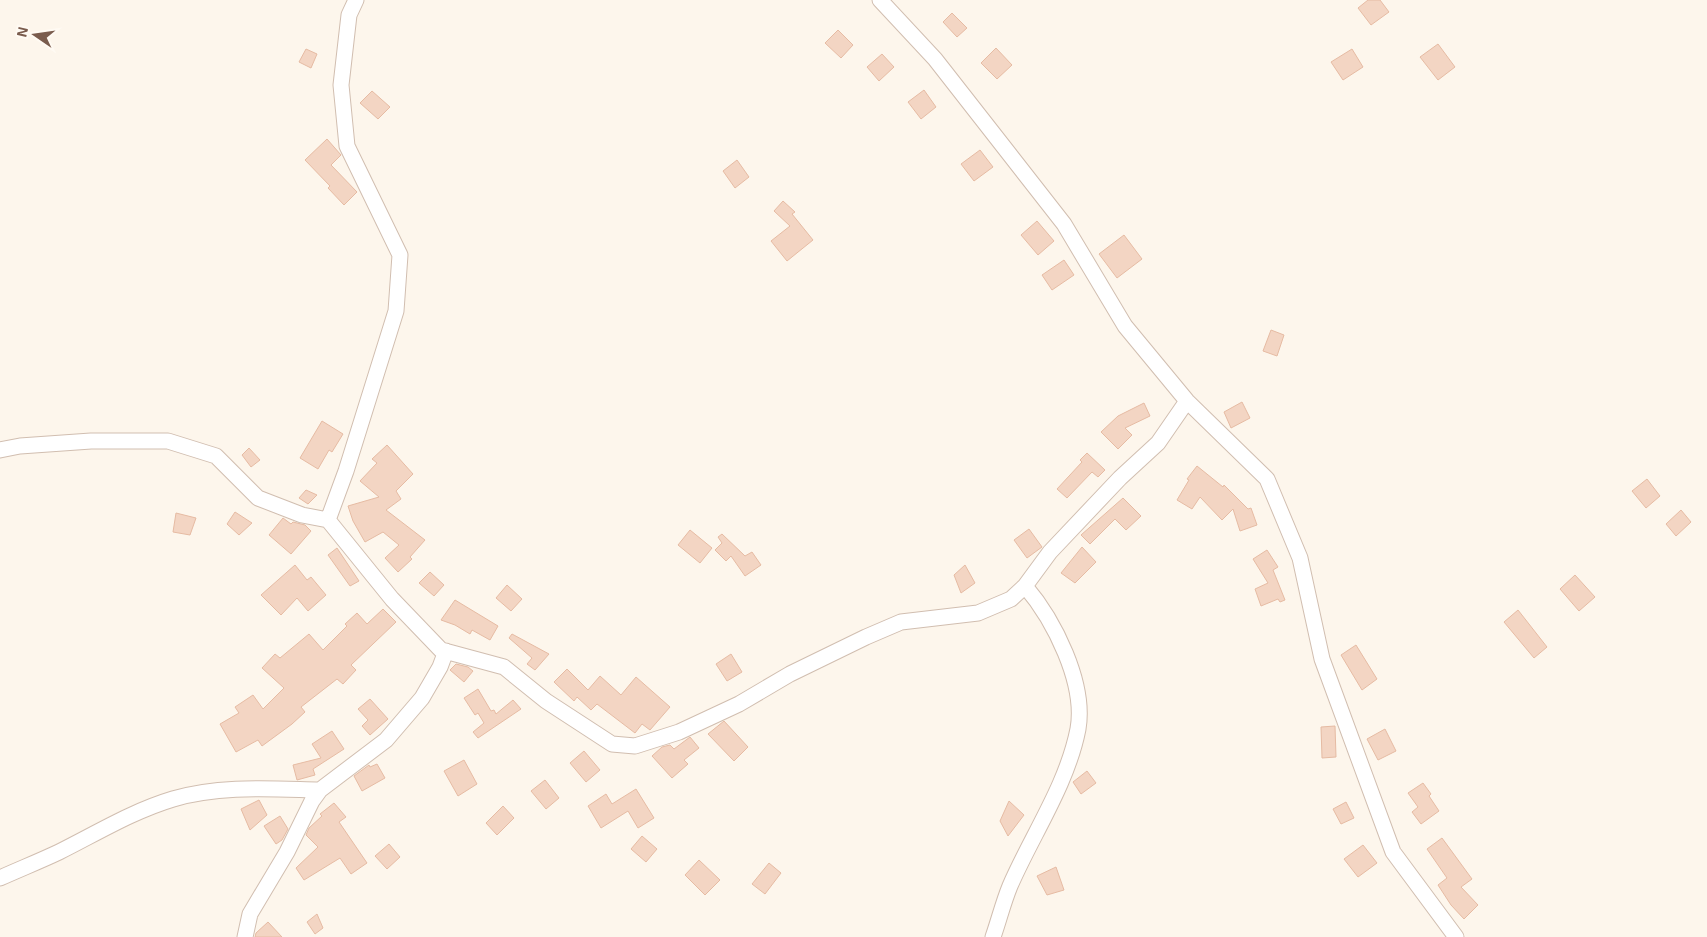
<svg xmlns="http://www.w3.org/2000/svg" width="1707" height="937" viewBox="0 0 1707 937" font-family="'Exo 2',sans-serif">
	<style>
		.building { fill: #f3d5c3; stroke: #e6bba3 }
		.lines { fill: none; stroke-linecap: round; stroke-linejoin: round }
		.minor-casing { stroke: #d1beb0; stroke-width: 17 }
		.minor { stroke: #fff; stroke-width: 15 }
	</style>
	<rect width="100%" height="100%" fill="#fdf6ec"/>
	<path class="building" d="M 1368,0 L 1380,0 L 1389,12 L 1371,25 L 1358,8 Z
		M 952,13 L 967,28 L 957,37 L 943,22 Z
		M 838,30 L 853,45 L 841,58 L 825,43 Z
		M 1438,44 L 1455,67 L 1438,80 L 1420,57 Z
		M 996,48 L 1012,65 L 997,79 L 981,63 Z
		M 306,49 L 317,54 L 311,68 L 299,62 Z
		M 1352,49 L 1363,67 L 1343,80 L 1331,62 Z
		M 882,54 L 894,67 L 879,81 L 867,67 Z
		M 924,90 L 936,107 L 921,119 L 908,102 Z
		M 372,91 L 390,107 L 378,119 L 360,103 Z
		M 327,139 L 341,155 L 331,165 L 357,192 L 344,205 L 328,188 L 330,186 L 305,160 Z
		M 980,150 L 993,167 L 974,181 L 961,164 Z
		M 737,160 L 749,177 L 735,188 L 723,171 Z
		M 783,201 L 795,212 L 792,214 L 813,240 L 787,261 L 771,241 L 790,226 L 774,211 Z
		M 1037,221 L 1054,241 L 1038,255 L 1021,235 Z
		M 1124,235 L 1142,259 L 1117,278 L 1099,254 Z
		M 1064,260 L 1074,275 L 1052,290 L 1042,275 Z
		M 1271,330 L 1284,335 L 1277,356 L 1263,351 Z
		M 1242,402 L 1250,418 L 1231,428 L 1224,412 Z
		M 1144,403 L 1150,416 L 1125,428 L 1132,435 L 1118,449 L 1101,432 L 1118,416 Z
		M 322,421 L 343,434 L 332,452 L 329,450 L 318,469 L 300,458 Z
		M 387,445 L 413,474 L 396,491 L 401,499 L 386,510 L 425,540 L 410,557 L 412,559 L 398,572 L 385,558 L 399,545 L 383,532 L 365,542 L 353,521 L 348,506 L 379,497 L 360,481 L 377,463 L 372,459 Z
		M 249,448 L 260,460 L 251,467 L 242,455 Z
		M 1087,453 L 1105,470 L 1098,477 L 1092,472 L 1067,498 L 1057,489 L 1082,462 L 1080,460 Z
		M 1197,466 L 1223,487 L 1224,485 L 1248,509 L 1251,508 L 1257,525 L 1240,531 L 1233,509 L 1222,520 L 1200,497 L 1192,509 L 1177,500 L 1189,480 L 1187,479 Z
		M 1647,479 L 1660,496 L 1646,508 L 1632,491 Z
		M 306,490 L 317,495 L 308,504 L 299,498 Z
		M 1123,498 L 1141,516 L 1126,530 L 1115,519 L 1090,544 L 1081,535 Z
		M 1681,510 L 1691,522 L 1676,536 L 1666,524 Z
		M 235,512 L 252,523 L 239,535 L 227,524 Z
		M 176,513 L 196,518 L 190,535 L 173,532 Z
		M 283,518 L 291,524 L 293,522 L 305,525 L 311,531 L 291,554 L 269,535 Z
		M 1029,529 L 1042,547 L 1027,558 L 1014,540 Z
		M 690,530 L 712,548 L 700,563 L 678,545 Z
		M 722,534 L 745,556 L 752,552 L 761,565 L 745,576 L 731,556 L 726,561 L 715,550 L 722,543 L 718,537 Z
		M 1082,547 L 1096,562 L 1075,583 L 1061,573 Z
		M 337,548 L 359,581 L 350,586 L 328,555 Z
		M 1267,550 L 1278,567 L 1273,570 L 1285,600 L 1280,602 L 1278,599 L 1261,606 L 1255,589 L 1268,583 L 1253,559 Z
		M 295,565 L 307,580 L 311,577 L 326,595 L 308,611 L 297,598 L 281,615 L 261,595 Z
		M 965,565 L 975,583 L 961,593 L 954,575 Z
		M 430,572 L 444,585 L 434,596 L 419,583 Z
		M 1575,575 L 1595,597 L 1579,611 L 1560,589 Z
		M 507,585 L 522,599 L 511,611 L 496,598 Z
		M 455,600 L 498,626 L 490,640 L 472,630 L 470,634 L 455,625 L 441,620 Z
		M 383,609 L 396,622 L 351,665 L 356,670 L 343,684 L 337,679 L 301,707 L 305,712 L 292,724 L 262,746 L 258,740 L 236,752 L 220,724 L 239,713 L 235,707 L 253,695 L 263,709 L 284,688 L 262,668 L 275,654 L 280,658 L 309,634 L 323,650 L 347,626 L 345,624 L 357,613 L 367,624 Z
		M 1518,610 L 1547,647 L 1534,658 L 1504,622 Z
		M 512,634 L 549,654 L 535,670 L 527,664 L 532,658 L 509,638 Z
		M 1356,645 L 1377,679 L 1362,690 L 1341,655 Z
		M 731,654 L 742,672 L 727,681 L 716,664 Z
		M 456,664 L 468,667 L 473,671 L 464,682 L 450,670 Z
		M 567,669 L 588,690 L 600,676 L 621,695 L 636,677 L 670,707 L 650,730 L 642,724 L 635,733 L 597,704 L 591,710 L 577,697 L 574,701 L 554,682 Z
		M 478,689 L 491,711 L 494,710 L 496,714 L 513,700 L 521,709 L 478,738 L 473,732 L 484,723 L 478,713 L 475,715 L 464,698 Z
		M 370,699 L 388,719 L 370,735 L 362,726 L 368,720 L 358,709 Z
		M 724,721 L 748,747 L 734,761 L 708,734 Z
		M 1335,726 L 1336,757 L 1322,758 L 1321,727 Z
		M 1385,729 L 1396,751 L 1378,760 L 1367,739 Z
		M 332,731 L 344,749 L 313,769 L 315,775 L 297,780 L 293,765 L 321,758 L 312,744 Z
		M 690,737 L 699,748 L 684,760 L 688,764 L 672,778 L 652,756 L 662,747 L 670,745 L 674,749 Z
		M 584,751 L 600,770 L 586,782 L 570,763 Z
		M 464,760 L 477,784 L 458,796 L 444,771 Z
		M 377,764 L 385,778 L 362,791 L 354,776 L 369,765 L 370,767 Z
		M 1087,771 L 1096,783 L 1081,794 L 1073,782 Z
		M 545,780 L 559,798 L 546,809 L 531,791 Z
		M 1423,783 L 1431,794 L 1429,796 L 1439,811 L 1421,824 L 1412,812 L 1418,807 L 1408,793 Z
		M 636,789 L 654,818 L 638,828 L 628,811 L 601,828 L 588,806 L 606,794 L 612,804 Z
		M 259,800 L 267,815 L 250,830 L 241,809 Z
		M 1009,801 L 1024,815 L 1008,836 L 1000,821 Z
		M 1346,802 L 1354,818 L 1341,824 L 1333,809 Z
		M 334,803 L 346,817 L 339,822 L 367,863 L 351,874 L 340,858 L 304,880 L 296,868 L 318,847 L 306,835 L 309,828 L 322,816 L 320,814 Z
		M 503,806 L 514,818 L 497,835 L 486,823 Z
		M 280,816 L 288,829 L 282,840 L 276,844 L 264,826 Z
		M 642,836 L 657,849 L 646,862 L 631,849 Z
		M 1442,838 L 1472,879 L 1461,887 L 1478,905 L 1464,919 L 1451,905 L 1438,885 L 1447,878 L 1427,849 Z
		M 389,844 L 400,857 L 387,869 L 375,856 Z
		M 1363,845 L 1377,863 L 1358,877 L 1344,859 Z
		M 699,860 L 720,880 L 705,895 L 685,875 Z
		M 769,863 L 781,873 L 765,894 L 752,884 Z
		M 1056,867 L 1064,890 L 1047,895 L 1037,876 Z
		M 317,914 L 323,928 L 315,934 L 307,922 Z
		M 268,922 L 282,937 L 255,937 L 256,933 Z"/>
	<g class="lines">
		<g class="minor-casing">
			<path id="minor" d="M 356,0 L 349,15 L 341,85 L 347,146 L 400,255 L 396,311 L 346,471 L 328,520 L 392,599 L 441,650 L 504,667 L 546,701 L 612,744 L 635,746 L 679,732 L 739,704 L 790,674 L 866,637 L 901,622 L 978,613 L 1011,599 L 1025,586
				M 880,0 L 935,59 L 1064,224 L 1125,326 L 1187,401 L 1267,479 L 1300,558 L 1322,659 L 1393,852 L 1456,937
				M 0,450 L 20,446 L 91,441 L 168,441 L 216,456 L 258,498 L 302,515 L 328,520
				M 0,878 C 20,869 40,861 59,852 C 97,833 133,811 173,799 C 220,785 272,789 320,790
				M 245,937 L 250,914 L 287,852 L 312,801 L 320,790 L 386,740 L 422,698 L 440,667 L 446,651
				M 993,937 C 999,920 1003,903 1010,886 C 1032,835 1067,785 1078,729 C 1086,683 1054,620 1025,586 L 1050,552 L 1120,478 L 1158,443 L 1187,401"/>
		</g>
		<use href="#minor" class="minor"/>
	</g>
	<g transform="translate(35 35) rotate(283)" stroke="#fffaf3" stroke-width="4" paint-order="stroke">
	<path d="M0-4L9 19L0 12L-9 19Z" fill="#7a5c4d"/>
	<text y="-8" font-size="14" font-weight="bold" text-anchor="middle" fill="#7a5c4d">N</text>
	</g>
</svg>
